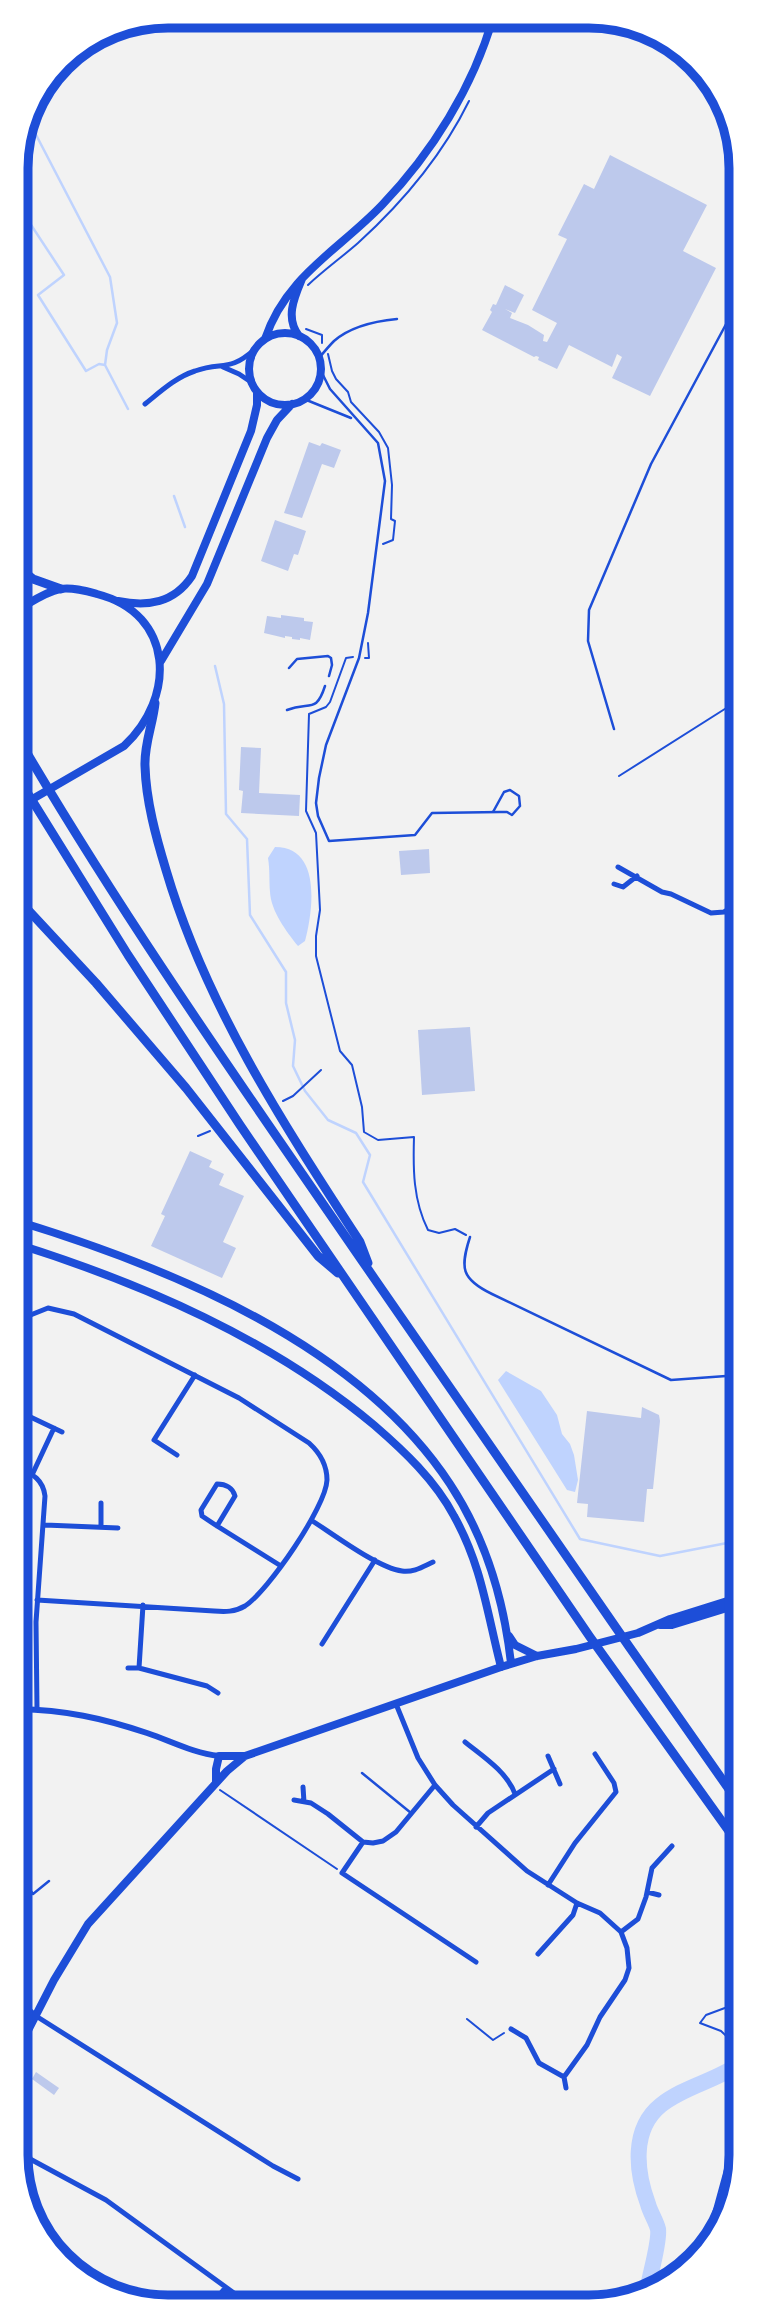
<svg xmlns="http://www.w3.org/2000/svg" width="757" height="2323" viewBox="0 0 757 2323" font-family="Manrope,sans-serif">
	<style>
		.water { fill: #bfd3fe }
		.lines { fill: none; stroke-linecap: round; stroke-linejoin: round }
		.stream { stroke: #bfd3fe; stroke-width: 2.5 }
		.river { stroke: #bfd3fe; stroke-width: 16 }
		.building { fill: #bdc9ec }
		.path { stroke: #1d4ed8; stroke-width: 2 }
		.service { stroke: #1d4ed8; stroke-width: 2.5 }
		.minor { stroke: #1d4ed8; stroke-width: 5 }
		.tertiary { stroke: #1d4ed8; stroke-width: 6 }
		.primary { stroke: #1d4ed8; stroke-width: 8 }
		.trunk { stroke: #1d4ed8; stroke-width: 8 }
		.motorway { stroke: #1d4ed8; stroke-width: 9 }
		.rim { fill: none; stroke: #1d4ed8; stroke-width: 9 }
	</style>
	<rect width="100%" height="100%" fill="#f2f2f2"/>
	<path class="water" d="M 275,847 C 322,847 313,911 305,941 L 298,946 C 286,931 271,911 270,892 C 269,880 270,870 268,858 Z
		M 506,1371 L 541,1391 L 557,1415 L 562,1434 L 570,1444 L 574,1455 L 578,1480 L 575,1492 L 567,1490 L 498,1380 Z"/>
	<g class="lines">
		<path class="stream" d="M 77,48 L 79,53 C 44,82 44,84 33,129 L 110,277 L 117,323 L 107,350 L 105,365 L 128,409
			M 16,202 L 64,275 L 38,295 L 86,371 L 99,364 L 105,365
			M 174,496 L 185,527
			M 215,666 L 224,704 L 226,814 L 247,839 L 250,915 L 286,972 L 286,1003 L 295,1040 L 293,1066 L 305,1091 L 328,1120 L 356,1133 L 370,1155 L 363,1182 L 580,1539 L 660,1556 L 727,1543 L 740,1548"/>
		<path class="river" d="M 648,2287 C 650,2274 660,2241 658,2229 C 656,2221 650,2212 648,2204 C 636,2172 631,2129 661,2105 C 685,2086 716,2081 741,2063"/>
	</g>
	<path class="building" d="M 610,155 L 707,205 L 683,251 L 716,268 L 650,396 L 612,378 L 622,357 L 617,354 L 612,367 L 569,345 L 557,369 L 538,360 L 539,357 L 536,356 L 534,357 L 482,330 L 492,312 L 490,310 L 493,304 L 496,305 L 505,285 L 524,295 L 515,313 L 505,309 L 512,313 L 510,318 L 528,325 L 544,335 L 543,341 L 547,342 L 557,323 L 532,310 L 567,239 L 558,235 L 584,184 L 594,189 Z
		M 309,442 L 320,446 L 322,443 L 341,450 L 334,468 L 322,464 L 302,518 L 284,513 Z
		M 275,520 L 306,531 L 298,555 L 294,554 L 288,571 L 261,561 Z
		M 281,615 L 304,618 L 304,621 L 313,622 L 310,640 L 300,638 L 300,640 L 292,639 L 292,637 L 285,636 L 285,638 L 264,633 L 267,616 L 281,618 Z
		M 241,747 L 261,748 L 259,793 L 300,795 L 299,816 L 241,813 L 243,791 L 239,790 Z
		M 429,849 L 430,873 L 401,875 L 399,851 Z
		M 470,1027 L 475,1091 L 422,1095 L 418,1030 Z
		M 190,1151 L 212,1161 L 209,1167 L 224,1174 L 219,1185 L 244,1196 L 223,1242 L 236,1248 L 222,1278 L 151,1246 L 165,1216 L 161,1214 Z
		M 642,1407 L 659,1415 L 660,1421 L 653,1489 L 647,1489 L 644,1522 L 587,1517 L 588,1504 L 577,1503 L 587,1411 L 641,1418 Z
		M 36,2072 L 59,2088 L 54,2095 L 32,2079 Z"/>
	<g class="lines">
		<path class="path" d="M 308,285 C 324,270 342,257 358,243 C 402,203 443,154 469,101
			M 306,329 L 322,335 L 322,343
			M 328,354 L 332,371 L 336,379 L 348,392 L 351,402 L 379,432 L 388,448 L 392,485 L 391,519 L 395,521 L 393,540 L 383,544
			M 353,657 L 346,658 L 330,702 L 326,707 L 309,714 L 306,811 L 316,833 L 320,910 L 316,936 L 316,956 L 340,1051 L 352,1065 L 362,1107 L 364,1132 L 378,1140 L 414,1137 C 413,1169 413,1200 428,1230 L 439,1233 L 455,1229 L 466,1235
			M 365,658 L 369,658 L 368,643
			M 619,776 L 739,700
			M 283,1101 L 293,1096 L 321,1070
			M 198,1136 L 210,1131
			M 220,1790 L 337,1869
			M 741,2002 L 706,2015 L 700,2023 L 721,2031 L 741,2050
			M 467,2019 L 493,2040 L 504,2033
			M 701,2257 L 741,2111"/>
		<path class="service" d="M 319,358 C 324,352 329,346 334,341 C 350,327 376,321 397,319
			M 321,371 L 330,389 L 378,443 L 385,481 L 368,613 L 359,658 L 326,745 L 319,778 L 316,803 L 318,816 L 329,841 L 415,835 L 432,813 L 500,812 L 507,812 L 512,815 L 520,806 L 519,796 L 510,790 L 504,792 L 493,812
			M 304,399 L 351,418
			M 289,668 L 297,659 L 328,656 L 331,658 L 332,665 L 329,676
			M 287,710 C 310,701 316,714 325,686
			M 614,729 L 588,641 L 589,610 L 651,464 L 739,300
			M 470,1237 C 460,1268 461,1279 492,1294 L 671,1380 L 740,1375
			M 362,1773 L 411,1813
			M 18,1873 L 33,1894 L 49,1881"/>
		<path class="minor" d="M 223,367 L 239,374 L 251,382
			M 145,404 C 160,392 176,377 195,371 C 223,361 228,373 255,349
			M 618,867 L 662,892 L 671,894 L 711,913 L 724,912 L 739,903
			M 614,884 L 623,887 L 637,876
			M 18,1320 L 48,1308 L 74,1314 L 239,1398 L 309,1443 C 320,1453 327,1465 327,1480 C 326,1507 268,1591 245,1606 C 235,1612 225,1612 214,1611 L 37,1600
			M 22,1413 L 62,1432
			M 177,1455 L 154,1440 L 195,1375
			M 18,1467 C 32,1474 43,1479 45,1496 L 36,1622 L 37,1709
			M 32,1475 L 54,1428
			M 217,1484 C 226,1484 233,1488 235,1496 L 217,1526 L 202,1516 L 201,1510 Z
			M 311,1520 C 333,1534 378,1568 402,1571 C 413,1573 424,1566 433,1562
			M 45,1525 L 118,1528
			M 217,1526 L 281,1566
			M 101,1527 L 101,1503
			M 322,1644 L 375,1560
			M 128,1668 L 139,1668 L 207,1686 L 218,1693
			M 139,1668 L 143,1605
			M 396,1704 L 418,1758 L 435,1785 L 453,1805 L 527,1871 L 577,1903 L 600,1913 L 621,1932 L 627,1948 L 629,1968 L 625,1980 L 600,2017 L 587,2045 L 564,2077
			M 465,1742 C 484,1757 507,1772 515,1794
			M 548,1756 L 560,1784
			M 303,1787 L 304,1802
			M 294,1800 L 311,1803 L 328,1814 L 363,1842 L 373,1843 L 383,1841 L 396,1832 L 435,1785
			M 476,1827 L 488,1813 L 554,1769
			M 363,1842 L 342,1873 L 476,1962
			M 548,1885 L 575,1843 L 616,1792 L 614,1783 L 595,1754
			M 647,1892 L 659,1895
			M 621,1932 L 638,1919 L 646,1897 L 652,1868 L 672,1846
			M 538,1954 L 573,1915 L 577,1903
			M 18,1999 L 36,2016 L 273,2166 L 298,2179
			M 511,2029 L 526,2038 L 539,2063 L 564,2077
			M 564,2077 L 566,2088
			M 19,2153 L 106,2200 L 238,2296
			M 212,2304 L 225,2288"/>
		<path class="tertiary" d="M 18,1709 C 65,1710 102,1718 147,1733 C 171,1741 193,1753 219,1756"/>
		<path class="primary" d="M249 369a36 36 0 1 1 72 0a36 36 0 1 1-72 0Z
			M 299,336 C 285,318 294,298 302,279
			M 265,339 C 286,276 339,250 382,205 C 432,153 473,87 493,18
			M 118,601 C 148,607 174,603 192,576 L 251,431 L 257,405 L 257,392
			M 161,661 L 207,584 L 267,438 L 277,420 L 292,404
			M 216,1782 L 216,1769 L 219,1756 L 245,1756
			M 18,2050 L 54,1980 L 88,1924 L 227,1771 L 245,1756 L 501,1667"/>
		<path class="trunk" d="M 17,610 C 30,603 45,592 60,589 C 72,587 86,591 97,594 C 175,614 176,698 124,746 L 17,808
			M 17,1221 C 171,1268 358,1344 450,1484 C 485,1537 504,1601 511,1663
			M 17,1244 C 144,1284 271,1339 374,1425 C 404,1451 435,1480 454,1516 C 482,1566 487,1613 501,1667 L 537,1656 L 576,1649 L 638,1633 L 670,1619 L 740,1597
			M 660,1625 L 672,1625 L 740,1604
			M 509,1636 L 515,1645 L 537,1656"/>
		<path class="motorway" d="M 17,566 L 33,579 L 61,589
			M 155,703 C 153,724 144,744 145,766 C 146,801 156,837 166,870 C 206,1006 284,1125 360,1242 L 368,1263
			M 17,736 C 126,923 251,1099 374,1278 C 495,1454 617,1630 740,1805
			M 17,776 L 128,955 L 240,1125 L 590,1637 L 741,1848
			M 17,898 L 96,983 L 186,1088 L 318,1256 L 338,1273"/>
	</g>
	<path d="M0 0H757V2323H0ZM168 28H589A140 140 0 0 1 729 168V2155A140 140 0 0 1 589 2295H168A140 140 0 0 1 28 2155V168A140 140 0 0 1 168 28Z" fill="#fff" fill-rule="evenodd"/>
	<path class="rim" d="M168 28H589A140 140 0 0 1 729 168V2155A140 140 0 0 1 589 2295H168A140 140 0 0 1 28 2155V168A140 140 0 0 1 168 28Z"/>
</svg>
